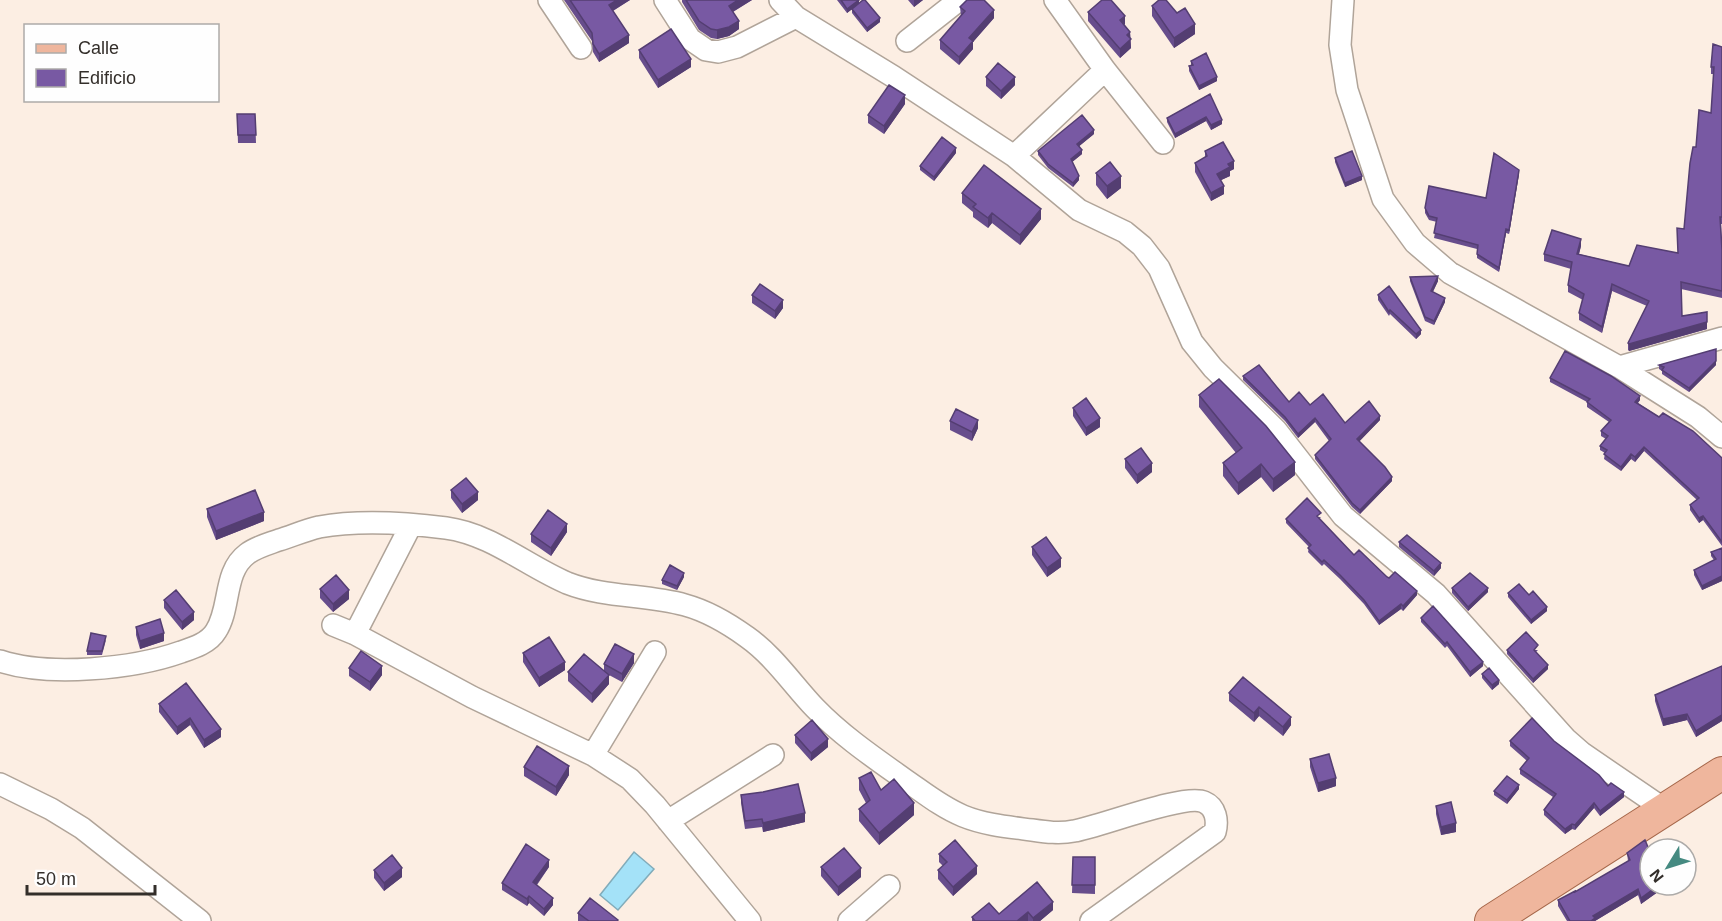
<svg xmlns="http://www.w3.org/2000/svg" width="1722" height="921" viewBox="0 0 1722 921" font-family="Arial,sans-serif">
	<style>
		.water { fill: #a4e2f8; stroke: #82acba; stroke-width: 1.5 }
		.lines { fill: none; stroke-linecap: round; stroke-linejoin: round }
		.street-casing { stroke: #b0a499; stroke-width: 24 }
		.primary-casing { stroke: #a6674a; stroke-width: 34 }
		.street { stroke: #fff; stroke-width: 21 }
		.primary { stroke: #efb69d; stroke-width: 32 }
		.wall { fill: #674d8c }
		.shaded-wall { fill: #543e72 }
		.building { fill: #7859a3; stroke: #543e72; stroke-width: 1.5 }
	</style>
	<rect width="100%" height="100%" fill="#fceee3"/>
	<path class="water" d="M 634,852 L 654,869 L 618,910 L 600,895 Z"/>
	<g class="lines">
		<g class="street-casing">
			<path id="street" d="M 549,0 L 581,48
				M 665,0 L 690,39 L 706,50 L 718,52 L 737,47 L 796,17
				M 780,0 L 796,17 L 894,77 L 1014,156 L 1079,210 L 1125,232 L 1142,246 L 1159,268 L 1192,342 L 1213,368 L 1276,430 L 1343,516 L 1436,594 L 1566,739 L 1582,753 L 1664,809
				M 1055,0 L 1105,70 L 1163,143
				M 1343,0 L 1340,45 L 1347,90 L 1383,199 L 1415,243 L 1450,273 L 1619,367 L 1698,417 L 1722,437
				M 907,41 L 959,0
				M 1014,156 L 1105,70
				M 1619,367 L 1722,338
				M 333,625 L 355,634 L 472,697 L 593,755 L 630,779 L 655,805 L 750,921
				M 355,634 L 411,525
				M 0,661 C 48,677 133,669 181,652 C 193,648 209,643 216,631 C 231,608 223,572 247,554 C 256,547 268,544 279,540 C 292,536 306,530 319,527 C 358,520 407,523 446,528 C 491,534 527,566 567,583 C 605,598 646,594 685,605 C 707,611 729,624 747,637 C 774,656 793,685 815,708 C 841,735 873,757 904,779 C 923,792 941,807 963,816 C 985,825 1009,827 1032,830 C 1046,832 1060,834 1074,831 C 1099,827 1185,793 1204,802 C 1216,807 1218,821 1215,832 L 1091,921
				M 593,755 L 655,652
				M 0,784 L 51,809 L 82,828 L 200,921
				M 668,821 L 773,755
				M 849,921 L 889,886"/>
		</g>
		<g class="primary-casing">
			<path id="primary" d="M 1491,921 L 1722,773"/>
		</g>
		<use href="#street" class="street"/>
		<use href="#primary" class="primary"/>
	</g>
	<path class="wall" d="M 564,0 L 630,0 L 613,11 L 629,43 L 599,62 L 593,52 L 592,41 Z
		M 682,0 L 752,0 L 733,12 L 739,29 L 729,36 L 717,39 L 711,38 L 699,30 L 682,2 Z
		M 837,0 L 859,0 L 859,3 L 880,22 L 867,32 L 852,13 L 852,9 L 847,13 Z
		M 908,0 L 923,0 L 914,7 Z
		M 1152,6 L 1195,34 L 1174,48 L 1152,16 Z
		M 960,7 L 994,18 L 973,42 L 973,49 L 959,65 L 940,49 L 940,40 L 961,16 Z
		M 1088,12 L 1125,24 L 1124,25 L 1130,32 L 1131,48 L 1120,58 L 1088,21 Z
		M 1722,47 L 1722,224 L 1721,224 L 1722,250 L 1722,298 L 1681,289 L 1682,316 L 1707,312 L 1707,329 L 1629,351 L 1628,350 L 1628,343 L 1647,306 L 1612,291 L 1602,333 L 1579,320 L 1579,313 L 1583,300 L 1568,292 L 1568,285 L 1571,269 L 1544,261 L 1544,254 L 1581,246 L 1579,254 L 1629,266 L 1678,253 L 1684,229 L 1696,147 L 1711,113 L 1714,74 L 1711,74 L 1711,67 Z
		M 639,50 L 691,67 L 658,88 L 639,58 Z
		M 1191,61 L 1217,81 L 1199,90 L 1189,71 L 1189,66 L 1191,65 Z
		M 986,77 L 1015,85 L 1001,99 L 986,86 Z
		M 1210,94 L 1222,124 L 1211,130 L 1206,121 L 1175,138 L 1167,122 L 1167,118 Z
		M 905,104 L 884,134 L 868,123 L 868,115 Z
		M 237,114 L 255,114 L 256,143 L 238,143 Z
		M 1094,134 L 1079,146 L 1082,154 L 1072,162 L 1079,180 L 1073,187 L 1048,168 L 1038,155 L 1038,151 Z
		M 1205,151 L 1234,169 L 1230,171 L 1230,176 L 1221,180 L 1224,194 L 1211,201 L 1195,172 L 1195,163 L 1205,158 Z
		M 956,153 L 934,181 L 920,170 L 920,166 Z
		M 1335,158 L 1362,180 L 1345,187 L 1335,162 Z
		M 1096,173 L 1121,188 L 1107,199 L 1096,185 Z
		M 1519,174 L 1509,234 L 1506,233 L 1499,272 L 1477,258 L 1477,249 L 1434,238 L 1437,222 L 1429,220 L 1425,213 L 1425,208 L 1486,198 Z
		M 962,193 L 1041,219 L 1020,245 L 992,223 L 988,228 L 973,217 L 973,212 L 962,203 Z
		M 1410,277 L 1438,281 L 1433,292 L 1445,302 L 1434,325 L 1425,321 L 1410,281 Z
		M 752,295 L 783,308 L 775,319 L 752,303 Z
		M 1378,295 L 1421,334 L 1416,339 L 1390,314 L 1389,316 L 1378,300 Z
		M 1659,365 L 1716,365 L 1689,392 L 1662,374 L 1662,371 L 1659,369 Z
		M 1243,376 L 1289,402 L 1310,405 L 1345,423 L 1380,420 L 1359,441 L 1392,481 L 1360,514 L 1352,507 L 1315,459 L 1315,455 L 1329,441 L 1315,422 L 1298,438 L 1285,421 L 1243,380 Z
		M 1550,378 L 1640,400 L 1638,403 L 1722,458 L 1722,546 L 1703,520 L 1699,523 L 1690,510 L 1690,505 L 1697,500 L 1644,451 L 1635,462 L 1631,459 L 1621,471 L 1604,459 L 1605,453 L 1600,450 L 1600,446 L 1606,439 L 1601,436 L 1601,431 L 1609,422 L 1587,407 L 1587,402 L 1550,382 Z
		M 1199,395 L 1295,475 L 1273,492 L 1261,477 L 1238,495 L 1223,476 L 1223,463 L 1236,453 L 1199,407 Z
		M 1073,408 L 1100,427 L 1086,436 L 1073,416 Z
		M 950,421 L 978,428 L 972,441 L 950,430 Z
		M 1125,459 L 1152,472 L 1137,484 L 1125,468 Z
		M 451,490 L 478,500 L 462,513 L 451,498 Z
		M 207,509 L 264,521 L 216,540 L 207,517 Z
		M 1321,517 L 1319,519 L 1354,555 L 1387,577 L 1417,595 L 1403,611 L 1401,609 L 1379,625 L 1364,604 L 1340,579 L 1324,564 L 1322,566 L 1308,552 L 1309,547 L 1286,523 L 1286,519 Z
		M 567,532 L 551,556 L 531,542 L 531,534 Z
		M 1399,542 L 1441,568 L 1434,576 L 1399,547 Z
		M 1032,547 L 1061,567 L 1047,577 L 1032,555 Z
		M 1722,548 L 1722,581 L 1702,590 L 1694,575 L 1694,570 L 1714,560 L 1711,556 L 1711,552 Z
		M 684,577 L 677,590 L 662,584 L 662,580 Z
		M 1452,588 L 1488,592 L 1468,611 L 1452,593 Z
		M 320,589 L 349,599 L 333,612 L 320,598 Z
		M 1508,593 L 1529,595 L 1547,611 L 1531,624 L 1508,597 Z
		M 164,600 L 194,620 L 182,630 L 164,608 Z
		M 1421,618 L 1483,666 L 1470,677 L 1447,646 L 1445,648 L 1421,622 Z
		M 136,627 L 164,641 L 140,649 L 136,635 Z
		M 106,640 L 102,655 L 87,655 L 87,651 Z
		M 1507,650 L 1538,650 L 1536,652 L 1548,669 L 1533,683 L 1507,654 Z
		M 523,653 L 565,670 L 539,687 L 523,662 Z
		M 634,663 L 622,682 L 609,675 L 609,684 L 592,703 L 568,681 L 568,672 L 604,671 L 604,664 Z
		M 1722,666 L 1722,721 L 1696,737 L 1687,720 L 1663,726 L 1655,701 L 1655,695 Z
		M 349,668 L 382,675 L 370,691 L 349,676 Z
		M 1482,674 L 1499,684 L 1492,690 L 1482,678 Z
		M 1243,677 L 1291,725 L 1283,736 L 1259,716 L 1254,722 L 1229,701 L 1229,693 Z
		M 186,683 L 221,737 L 204,748 L 190,725 L 177,735 L 159,712 L 159,704 Z
		M 795,735 L 828,747 L 811,761 L 795,743 Z
		M 1510,741 L 1554,741 L 1608,786 L 1624,797 L 1600,816 L 1594,808 L 1575,830 L 1572,829 L 1565,834 L 1544,815 L 1544,810 L 1553,797 L 1520,774 L 1520,769 L 1527,761 L 1510,746 Z
		M 1310,759 L 1336,786 L 1318,792 L 1310,767 Z
		M 524,767 L 569,775 L 556,796 L 524,776 Z
		M 859,778 L 881,790 L 914,815 L 879,845 L 859,821 L 859,809 L 866,803 L 859,790 Z
		M 1519,789 L 1507,804 L 1494,795 L 1494,791 Z
		M 741,795 L 805,822 L 763,832 L 762,827 L 745,829 L 741,803 Z
		M 1436,806 L 1456,832 L 1441,835 L 1436,814 Z
		M 1627,853 L 1650,885 L 1674,885 L 1664,892 L 1662,889 L 1641,904 L 1638,895 L 1595,921 L 1567,921 L 1558,906 L 1558,900 L 1575,892 L 1628,861 Z
		M 939,854 L 977,874 L 953,896 L 938,879 L 938,870 L 943,866 L 939,862 Z
		M 1073,857 L 1095,857 L 1095,894 L 1072,893 Z
		M 549,867 L 537,885 L 553,905 L 544,916 L 529,903 L 527,906 L 502,890 L 502,883 Z
		M 821,867 L 861,877 L 838,896 L 821,876 Z
		M 374,870 L 402,877 L 384,891 L 374,878 Z
		M 1053,910 L 1040,921 L 972,921 L 972,917 Z
		M 578,913 L 618,921 L 578,921 Z"/>
	<path class="shaded-wall" d="M 617,0 L 630,0 L 609,13 L 609,5 Z
		M 738,0 L 752,0 L 729,14 L 729,6 Z
		M 859,0 L 859,4 L 847,13 L 847,9 Z
		M 914,0 L 923,0 L 914,7 Z
		M 994,10 L 994,18 L 973,42 L 973,49 L 959,65 L 959,57 L 969,38 Z
		M 1125,16 L 1125,24 L 1120,28 L 1120,20 Z
		M 880,18 L 880,22 L 867,32 L 867,28 Z
		M 739,21 L 739,29 L 729,36 L 717,39 L 717,30 Z
		M 1195,24 L 1195,34 L 1174,48 L 1174,38 Z
		M 1130,32 L 1131,48 L 1120,58 L 1120,49 L 1127,35 Z
		M 629,35 L 629,43 L 599,62 L 599,54 Z
		M 691,59 L 691,67 L 658,88 L 658,80 Z
		M 1015,77 L 1015,85 L 1001,99 L 1001,91 Z
		M 1217,77 L 1217,81 L 1199,90 L 1199,86 Z
		M 905,95 L 905,104 L 884,134 L 884,126 Z
		M 1206,117 L 1206,121 L 1175,138 L 1175,134 Z
		M 1222,120 L 1222,124 L 1211,130 L 1211,125 Z
		M 1094,130 L 1094,134 L 1077,148 L 1077,144 Z
		M 956,148 L 956,153 L 934,181 L 934,177 Z
		M 1082,150 L 1082,154 L 1071,163 L 1071,159 Z
		M 1234,161 L 1234,169 L 1230,171 L 1230,176 L 1217,182 L 1217,174 L 1228,164 Z
		M 1519,170 L 1519,174 L 1509,234 L 1509,230 Z
		M 1079,176 L 1079,180 L 1073,187 L 1073,183 Z
		M 1121,176 L 1121,188 L 1107,199 L 1107,186 Z
		M 1362,176 L 1362,180 L 1345,187 L 1345,183 Z
		M 1224,186 L 1224,194 L 1211,201 L 1211,193 Z
		M 1041,209 L 1041,219 L 1020,245 L 1020,235 Z
		M 992,213 L 992,223 L 988,228 L 988,218 Z
		M 1506,229 L 1506,233 L 1499,272 L 1499,268 Z
		M 1581,239 L 1581,246 L 1577,261 L 1577,254 Z
		M 1438,276 L 1438,281 L 1431,295 L 1431,291 Z
		M 1612,284 L 1612,291 L 1602,333 L 1602,327 Z
		M 1445,298 L 1445,302 L 1434,325 L 1434,321 Z
		M 783,300 L 783,308 L 775,319 L 775,311 Z
		M 1707,322 L 1707,329 L 1629,351 L 1629,344 Z
		M 1421,330 L 1421,334 L 1416,339 L 1416,334 Z
		M 1716,361 L 1716,365 L 1689,392 L 1689,388 Z
		M 1640,396 L 1640,400 L 1635,406 L 1635,402 Z
		M 1380,416 L 1380,420 L 1357,444 L 1357,439 Z
		M 1100,418 L 1100,427 L 1086,436 L 1086,428 Z
		M 1315,418 L 1315,422 L 1298,438 L 1298,434 Z
		M 978,420 L 978,428 L 972,441 L 972,432 Z
		M 1644,447 L 1644,451 L 1635,462 L 1635,457 Z
		M 1631,454 L 1631,459 L 1621,471 L 1621,467 Z
		M 1295,462 L 1295,475 L 1273,492 L 1273,479 Z
		M 1152,463 L 1152,472 L 1137,484 L 1137,475 Z
		M 1261,464 L 1261,477 L 1238,495 L 1238,483 Z
		M 1392,477 L 1392,481 L 1360,514 L 1360,510 Z
		M 478,492 L 478,500 L 462,513 L 462,504 Z
		M 264,512 L 264,521 L 216,540 L 216,531 Z
		M 1703,516 L 1703,520 L 1699,523 L 1699,518 Z
		M 567,524 L 567,532 L 551,556 L 551,548 Z
		M 1061,558 L 1061,567 L 1047,577 L 1047,568 Z
		M 1441,563 L 1441,568 L 1434,576 L 1434,571 Z
		M 684,573 L 684,577 L 677,590 L 677,586 Z
		M 1722,576 L 1722,581 L 1702,590 L 1702,586 Z
		M 1488,588 L 1488,592 L 1468,611 L 1468,607 Z
		M 349,590 L 349,599 L 333,612 L 333,604 Z
		M 1417,591 L 1417,595 L 1403,611 L 1403,606 Z
		M 1401,604 L 1401,609 L 1379,625 L 1379,621 Z
		M 1547,607 L 1547,611 L 1531,624 L 1531,620 Z
		M 194,612 L 194,620 L 182,630 L 182,622 Z
		M 164,633 L 164,641 L 140,649 L 140,641 Z
		M 634,654 L 634,663 L 622,682 L 622,674 Z
		M 565,662 L 565,670 L 539,687 L 539,678 Z
		M 1483,662 L 1483,666 L 1470,677 L 1470,672 Z
		M 1548,665 L 1548,669 L 1533,683 L 1533,679 Z
		M 382,666 L 382,675 L 370,691 L 370,682 Z
		M 609,675 L 609,684 L 592,703 L 592,694 Z
		M 1499,680 L 1499,684 L 1492,690 L 1492,685 Z
		M 1259,707 L 1259,716 L 1254,722 L 1254,713 Z
		M 1687,714 L 1687,720 L 1663,726 L 1663,719 Z
		M 1722,715 L 1722,721 L 1696,737 L 1696,731 Z
		M 1291,717 L 1291,725 L 1283,736 L 1283,727 Z
		M 190,718 L 190,725 L 177,735 L 177,727 Z
		M 221,729 L 221,737 L 204,748 L 204,740 Z
		M 828,739 L 828,747 L 811,761 L 811,753 Z
		M 569,766 L 569,775 L 556,796 L 556,787 Z
		M 1336,778 L 1336,786 L 1318,792 L 1318,783 Z
		M 1519,785 L 1519,789 L 1507,804 L 1507,800 Z
		M 1624,792 L 1624,797 L 1600,816 L 1600,811 Z
		M 914,803 L 914,815 L 879,845 L 879,833 Z
		M 1594,803 L 1594,808 L 1575,830 L 1575,825 Z
		M 805,813 L 805,822 L 763,832 L 763,823 Z
		M 1456,823 L 1456,832 L 1441,835 L 1441,827 Z
		M 1572,824 L 1572,829 L 1565,834 L 1565,829 Z
		M 549,860 L 549,867 L 533,889 L 533,882 Z
		M 977,866 L 977,874 L 953,896 L 953,887 Z
		M 402,868 L 402,877 L 384,891 L 384,883 Z
		M 861,868 L 861,877 L 838,896 L 838,887 Z
		M 1659,885 L 1662,885 L 1662,889 L 1641,904 L 1641,898 Z
		M 1666,885 L 1674,885 L 1664,892 L 1664,887 Z
		M 1638,889 L 1638,895 L 1595,921 L 1591,921 L 1593,916 Z
		M 529,896 L 529,903 L 527,906 L 527,899 Z
		M 553,898 L 553,905 L 544,916 L 544,909 Z
		M 1053,902 L 1053,910 L 1040,921 L 1033,921 L 1033,918 Z
		M 1028,912 L 1028,921 L 1017,921 Z"/>
	<path class="building" d="M 570,0 L 617,0 L 609,5 L 629,35 L 599,54 L 593,44 L 592,33 Z
		M 686,0 L 738,0 L 729,6 L 739,21 L 729,27 L 717,30 L 711,29 L 699,21 Z
		M 841,0 L 859,0 L 847,9 Z
		M 863,0 L 865,0 L 880,18 L 867,28 L 852,9 Z
		M 967,0 L 984,0 L 994,10 L 969,38 L 973,41 L 959,57 L 940,40 L 965,11 L 960,7 Z
		M 1102,0 L 1111,0 L 1125,16 L 1120,20 L 1130,32 L 1127,35 L 1131,39 L 1120,49 L 1088,12 Z
		M 1159,0 L 1166,0 L 1177,13 L 1185,8 L 1195,24 L 1174,38 L 1152,6 Z
		M 671,29 L 691,59 L 658,80 L 639,50 Z
		M 1713,44 L 1722,47 L 1722,217 L 1720,217 L 1722,250 L 1722,291 L 1681,282 L 1682,316 L 1707,312 L 1707,322 L 1629,344 L 1628,343 L 1649,301 L 1612,284 L 1602,327 L 1579,313 L 1584,294 L 1568,285 L 1572,262 L 1544,254 L 1552,230 L 1581,239 L 1577,254 L 1629,266 L 1637,245 L 1678,253 L 1677,228 L 1684,229 L 1690,163 L 1693,147 L 1696,147 L 1699,110 L 1711,113 L 1714,67 L 1711,67 Z
		M 1206,53 L 1217,77 L 1199,86 L 1189,66 L 1193,65 L 1191,61 Z
		M 998,63 L 1015,77 L 1001,91 L 986,77 Z
		M 889,85 L 905,95 L 884,126 L 868,115 Z
		M 1210,94 L 1222,120 L 1211,125 L 1206,117 L 1175,134 L 1167,118 Z
		M 237,114 L 255,114 L 256,135 L 238,135 Z
		M 1082,115 L 1094,130 L 1077,144 L 1082,150 L 1071,159 L 1079,176 L 1073,183 L 1048,164 L 1038,151 Z
		M 942,137 L 956,148 L 934,177 L 920,166 Z
		M 1223,142 L 1234,161 L 1228,164 L 1230,167 L 1217,174 L 1224,186 L 1211,193 L 1195,163 L 1207,156 L 1205,151 Z
		M 1352,151 L 1362,176 L 1345,183 L 1335,158 Z
		M 1494,153 L 1519,170 L 1509,230 L 1506,229 L 1499,268 L 1477,254 L 1478,245 L 1434,233 L 1437,218 L 1429,216 L 1425,208 L 1429,186 L 1486,198 Z
		M 1110,162 L 1121,176 L 1107,186 L 1096,173 Z
		M 984,165 L 1041,209 L 1020,235 L 992,213 L 988,218 L 973,207 L 976,204 L 962,193 Z
		M 1438,276 L 1431,291 L 1445,298 L 1434,321 L 1425,317 L 1410,277 Z
		M 760,284 L 783,300 L 775,311 L 752,295 Z
		M 1389,286 L 1421,330 L 1416,334 L 1390,310 L 1389,312 L 1378,295 Z
		M 1716,349 L 1716,361 L 1689,388 L 1662,370 L 1664,367 L 1659,365 Z
		M 1565,351 L 1611,376 L 1640,396 L 1635,402 L 1659,417 L 1663,413 L 1693,431 L 1722,458 L 1722,542 L 1703,516 L 1699,518 L 1690,505 L 1699,498 L 1644,447 L 1635,457 L 1631,454 L 1621,467 L 1604,454 L 1607,450 L 1600,446 L 1608,436 L 1601,431 L 1611,420 L 1587,402 L 1590,399 L 1550,378 Z
		M 1259,365 L 1289,402 L 1299,392 L 1310,405 L 1323,394 L 1345,423 L 1369,401 L 1380,416 L 1357,439 L 1385,467 L 1392,477 L 1360,510 L 1352,503 L 1315,455 L 1331,439 L 1315,418 L 1298,434 L 1285,417 L 1243,376 Z
		M 1219,379 L 1266,426 L 1295,462 L 1273,479 L 1261,464 L 1238,483 L 1223,463 L 1242,448 L 1199,395 Z
		M 1086,398 L 1100,418 L 1086,428 L 1073,408 Z
		M 956,409 L 978,420 L 972,432 L 950,421 Z
		M 1141,448 L 1152,463 L 1137,475 L 1125,459 Z
		M 466,478 L 478,492 L 462,504 L 451,490 Z
		M 255,490 L 264,512 L 216,531 L 207,509 Z
		M 1307,498 L 1321,513 L 1317,516 L 1354,555 L 1359,550 L 1387,577 L 1389,578 L 1395,572 L 1417,591 L 1403,606 L 1401,604 L 1379,621 L 1364,600 L 1340,575 L 1324,560 L 1322,562 L 1308,548 L 1311,545 L 1286,519 Z
		M 548,510 L 567,524 L 551,548 L 531,534 Z
		M 1407,535 L 1441,563 L 1434,571 L 1399,542 Z
		M 1046,537 L 1061,558 L 1047,568 L 1032,547 Z
		M 1722,548 L 1722,576 L 1702,586 L 1694,570 L 1716,559 L 1711,552 Z
		M 670,565 L 684,573 L 677,586 L 662,580 Z
		M 1470,573 L 1488,588 L 1468,607 L 1452,588 Z
		M 336,575 L 349,590 L 333,604 L 320,589 Z
		M 1519,584 L 1529,595 L 1533,591 L 1547,607 L 1531,620 L 1508,593 Z
		M 176,590 L 194,612 L 182,622 L 164,600 Z
		M 1433,606 L 1483,662 L 1470,672 L 1447,642 L 1445,644 L 1421,618 Z
		M 160,619 L 164,633 L 140,641 L 136,627 Z
		M 1526,632 L 1538,645 L 1534,650 L 1548,665 L 1533,679 L 1507,650 Z
		M 91,633 L 106,636 L 102,651 L 87,651 Z
		M 549,637 L 565,662 L 539,678 L 523,653 Z
		M 615,644 L 634,654 L 622,674 L 604,664 Z
		M 361,651 L 382,666 L 370,682 L 349,668 Z
		M 584,654 L 609,675 L 592,694 L 568,672 Z
		M 1722,666 L 1722,715 L 1696,731 L 1687,714 L 1663,719 L 1655,695 Z
		M 1489,668 L 1499,680 L 1492,685 L 1482,674 Z
		M 1243,677 L 1291,717 L 1283,727 L 1259,707 L 1254,713 L 1229,693 Z
		M 186,683 L 221,729 L 204,740 L 190,718 L 177,727 L 159,704 Z
		M 1532,718 L 1554,741 L 1599,775 L 1608,786 L 1611,783 L 1624,792 L 1600,811 L 1594,803 L 1575,825 L 1572,824 L 1565,829 L 1544,810 L 1556,794 L 1520,769 L 1529,758 L 1510,741 Z
		M 812,720 L 828,739 L 811,753 L 795,735 Z
		M 537,746 L 569,766 L 556,787 L 524,767 Z
		M 1329,754 L 1336,778 L 1318,783 L 1310,759 Z
		M 871,772 L 881,790 L 894,779 L 914,803 L 879,833 L 859,809 L 870,800 L 859,778 Z
		M 1507,776 L 1519,785 L 1507,800 L 1494,791 Z
		M 798,784 L 805,813 L 763,823 L 762,819 L 745,821 L 741,795 L 763,792 Z
		M 1451,802 L 1456,823 L 1441,827 L 1436,806 Z
		M 955,840 L 977,866 L 953,887 L 938,870 L 947,862 L 939,854 Z
		M 1645,840 L 1650,852 L 1650,885 L 1659,885 L 1641,898 L 1638,889 L 1593,916 L 1595,918 L 1591,921 L 1570,921 L 1558,900 L 1575,891 L 1575,892 L 1630,860 L 1627,853 Z
		M 526,844 L 549,860 L 533,882 L 553,898 L 544,909 L 529,896 L 527,899 L 502,883 Z
		M 844,848 L 861,868 L 838,887 L 821,867 Z
		M 392,855 L 402,868 L 384,883 L 374,870 Z
		M 1073,857 L 1095,857 L 1095,885 L 1072,885 Z
		M 1037,882 L 1053,902 L 1033,918 L 1028,912 L 1017,921 L 975,921 L 972,917 L 989,903 L 999,914 Z
		M 590,898 L 618,920 L 617,921 L 589,921 L 578,913 Z"/>
	<rect x="24" y="24" width="195" height="78" fill="#fefefe" stroke="#adaba9" stroke-width="1.5"/>
	<rect x="36" y="44" width="30" height="9" fill="#efb69d" stroke="#adaba9" stroke-width="1.5"/>
	<text x="78" y="54" font-size="18" fill="#332e2a">Calle</text>
	<rect x="36" y="69" width="30" height="18" fill="#7859a3" stroke="#adaba9" stroke-width="1.5"/>
	<text x="78" y="84" font-size="18" fill="#332e2a">Edificio</text>
	<g transform="translate(1668 867) rotate(232)"><circle r="28" fill="#fefefe" stroke="#adaba9" stroke-width="1.5"/>
	<path d="M0-4.5L10 22L0 15L-10 22Z" fill="#458a81"/>
	<text y="-9" font-size="16" font-weight="bold" text-anchor="middle" fill="#332e2a">N</text>
	</g>
	<path d="M27 885v9h128v-9" fill="none" stroke="#332e2a" stroke-width="3"/>
	<text x="36" y="885" font-size="18" fill="#332e2a" stroke="#fefefe" stroke-width="4.5" paint-order="stroke">50 m</text>
</svg>
